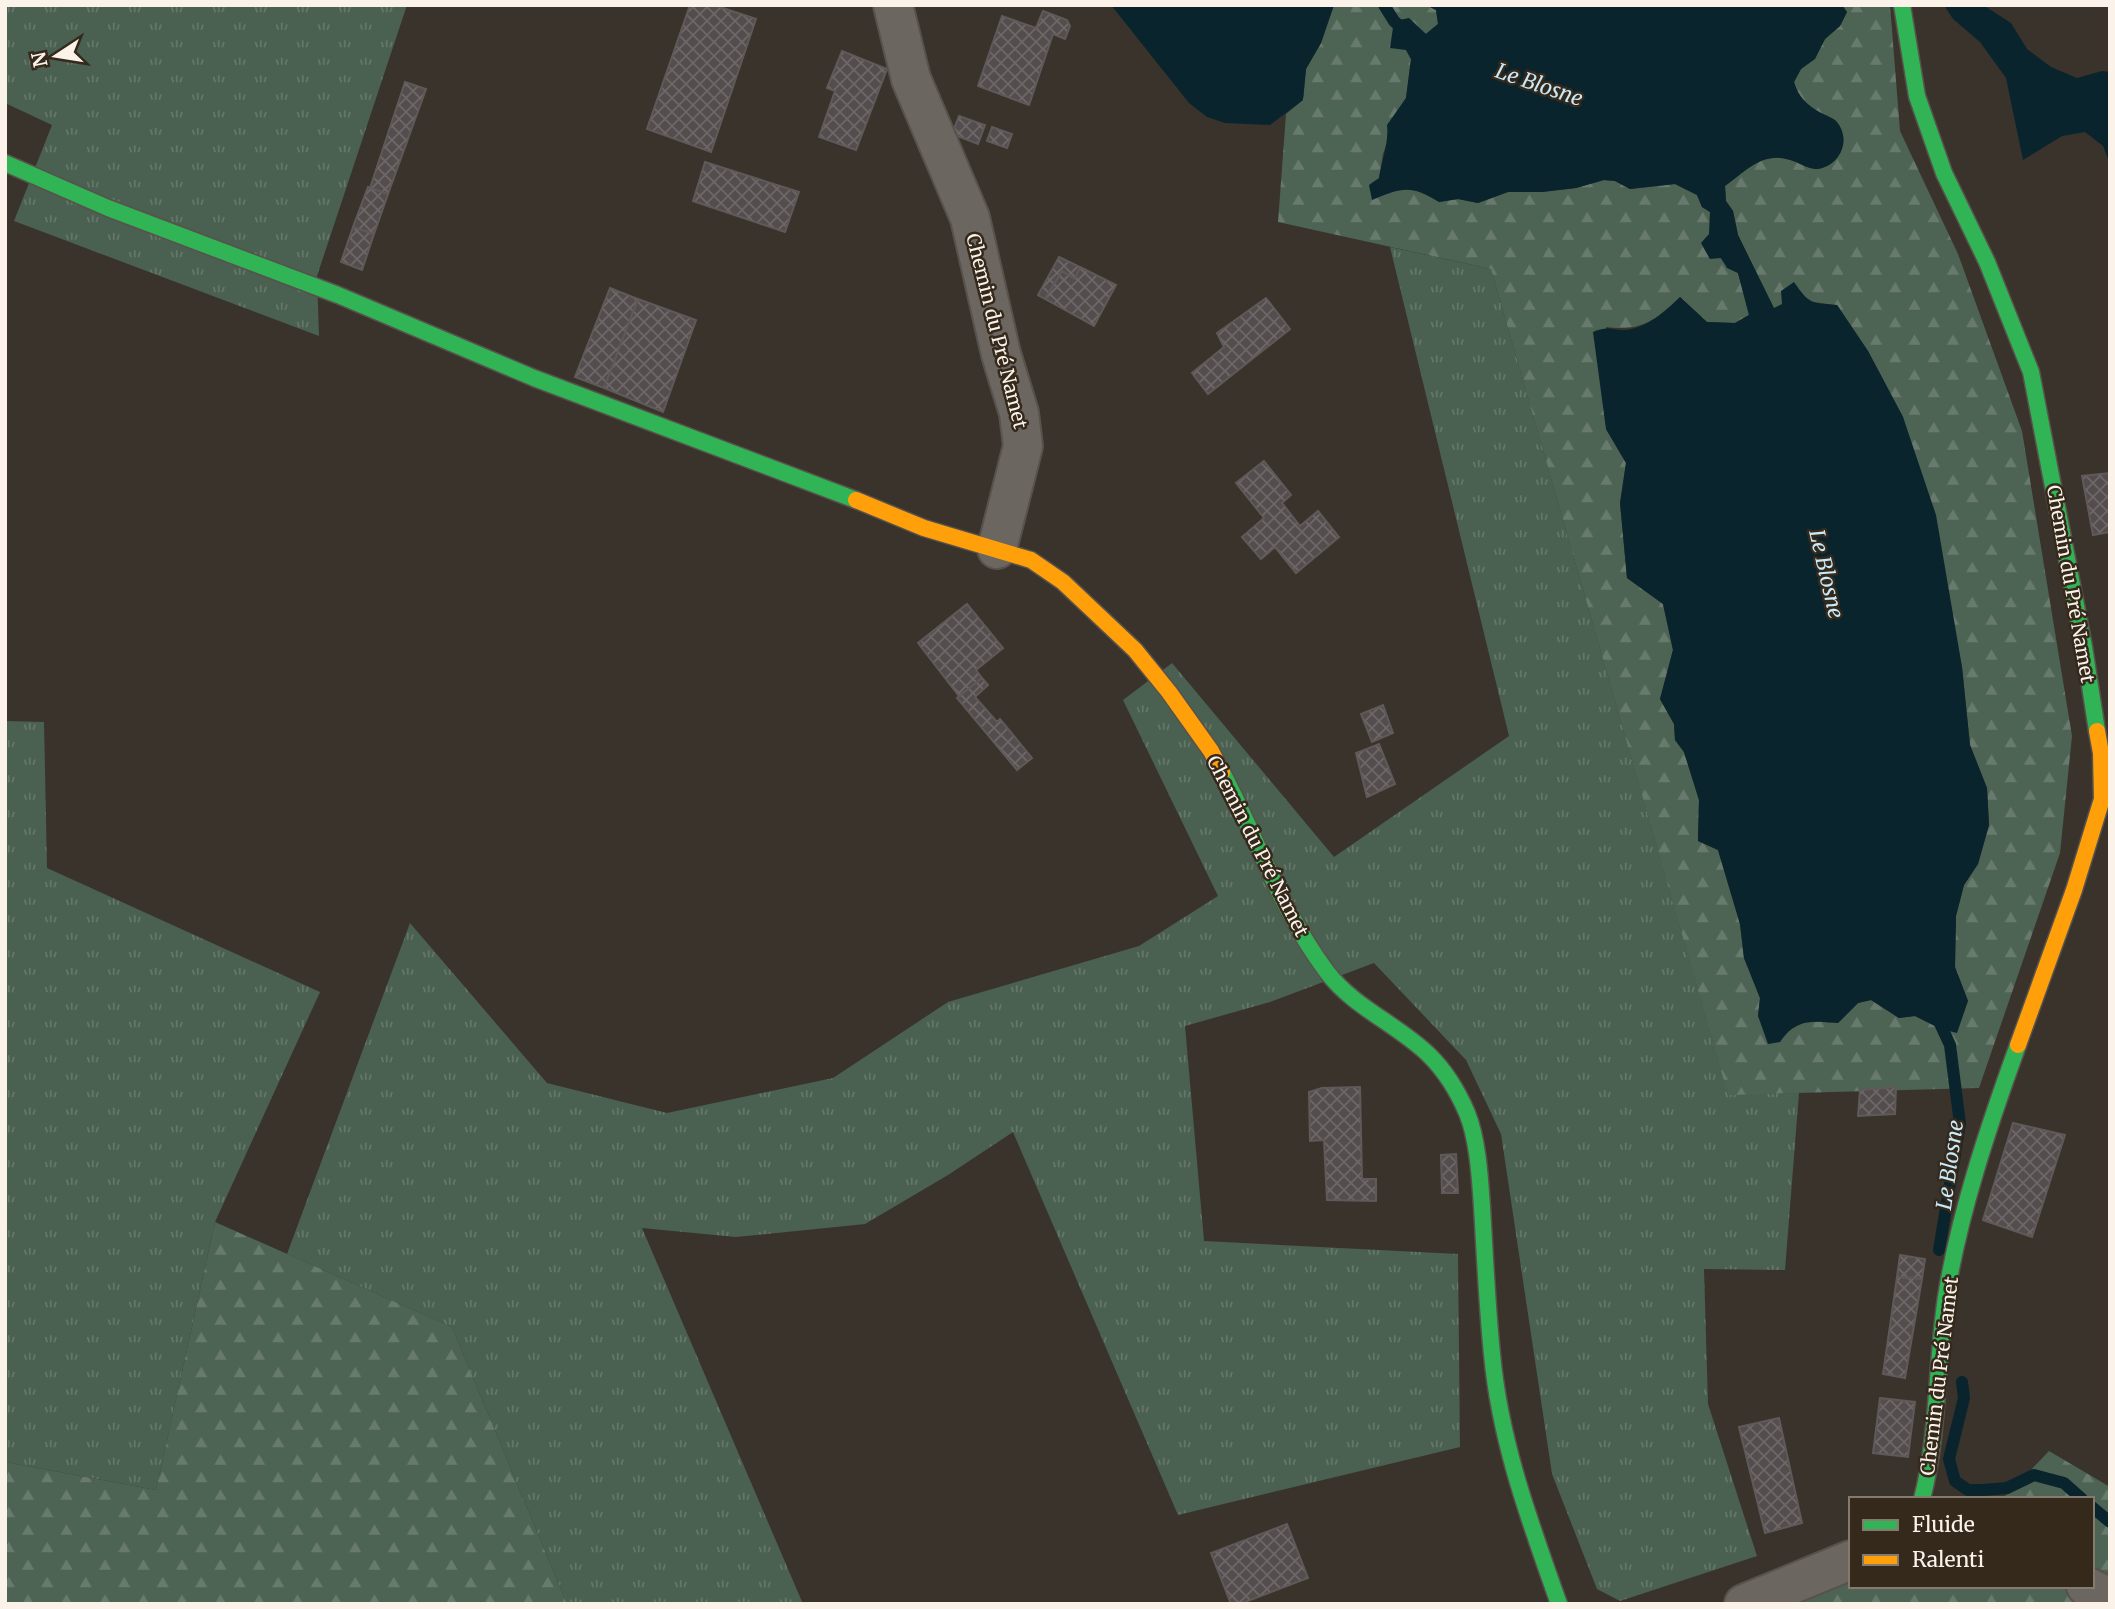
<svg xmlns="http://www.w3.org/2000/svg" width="2115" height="1609" viewBox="0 0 2115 1609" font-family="Merriweather,serif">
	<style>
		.grass { fill: url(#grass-tufts) }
		.forest { fill: url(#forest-firs) }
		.water { fill: #0a242e }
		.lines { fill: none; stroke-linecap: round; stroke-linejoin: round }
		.stream { stroke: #0a242e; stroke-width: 12 }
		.building { fill: url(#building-cross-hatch); stroke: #5f5a59; stroke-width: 2 }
		.street-casing { stroke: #58524c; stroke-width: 42 }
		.fast-casing { stroke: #58524c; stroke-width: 19 }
		.slow-casing { stroke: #58524c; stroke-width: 19 }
		.street { stroke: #6c6661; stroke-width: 38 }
		.fast { stroke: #30b455; stroke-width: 16 }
		.slow { stroke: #ff9f0a; stroke-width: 16 }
		.labels { text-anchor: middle; stroke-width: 5; stroke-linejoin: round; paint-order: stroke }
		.street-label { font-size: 19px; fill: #fbf3ea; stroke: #35291c }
		.water-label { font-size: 21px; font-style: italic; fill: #c8eafb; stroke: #35291c }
	</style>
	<defs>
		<pattern id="grass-tufts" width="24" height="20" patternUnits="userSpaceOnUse" patternTransform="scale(1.75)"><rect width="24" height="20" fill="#4a6050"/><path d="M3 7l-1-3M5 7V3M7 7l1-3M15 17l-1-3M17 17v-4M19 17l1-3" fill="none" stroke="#657769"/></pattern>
		<pattern id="forest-firs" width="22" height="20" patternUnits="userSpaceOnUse" patternTransform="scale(1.75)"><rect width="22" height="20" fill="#4d6354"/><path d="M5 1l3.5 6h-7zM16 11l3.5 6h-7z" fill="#687a6d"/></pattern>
		<pattern id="building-cross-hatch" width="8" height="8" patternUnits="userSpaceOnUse" patternTransform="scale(1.75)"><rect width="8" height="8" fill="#544d4d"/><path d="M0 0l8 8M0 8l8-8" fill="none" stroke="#6e6767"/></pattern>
	</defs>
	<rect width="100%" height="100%" fill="#39332c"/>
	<path class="grass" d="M 5,5 L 407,5 L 317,276 L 319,336 L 14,221 L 52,125 L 5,103 Z
		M 1390,247 L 1491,269 L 1728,1094 L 1799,1093 L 1785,1270 L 1704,1269 L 1708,1404 L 1757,1556 L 1620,1601 L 1597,1589 L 1552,1474 L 1501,1134 L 1466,1060 L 1374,963 L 1270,1002 L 1185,1026 L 1204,1241 L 1458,1254 L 1460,1447 L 1178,1515 L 1013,1132 L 948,1175 L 865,1224 L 736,1237 L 642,1228 L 803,1604 L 567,1604 L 452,1327 L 287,1254 L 410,923 L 547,1083 L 667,1113 L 833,1078 L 948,1002 L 1139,946 L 1218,896 L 1123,700 L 1172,663 L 1334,857 L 1509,736 Z
		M 5,721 L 44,722 L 47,868 L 320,992 L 215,1222 L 156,1490 L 5,1462 Z"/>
	<path class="forest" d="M 1334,5 L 1426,5 L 1436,10 L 1438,24 L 1406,50 L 1411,59 L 1406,98 L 1398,111 L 1383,154 L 1379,178 C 1401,188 1420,189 1439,202 L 1458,199 L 1478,203 L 1508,192 L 1542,192 L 1576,188 L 1604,180 L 1615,181 L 1630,189 L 1675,184 L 1697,195 L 1702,207 L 1710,212 C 1709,236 1715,262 1738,273 L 1749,315 L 1735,323 L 1707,322 L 1680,297 C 1656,320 1641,332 1606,327 L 1606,429 L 1626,463 L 1620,503 L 1627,578 L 1663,604 L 1673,650 L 1660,699 L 1674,724 L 1675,740 L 1684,752 L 1699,800 L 1698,841 L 1718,850 L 1740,924 L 1744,958 L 1760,998 L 1758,1016 L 1780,1042 C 1796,1018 1812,1021 1838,1023 L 1858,1003 L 1871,1000 L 1899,1018 L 1915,1016 L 1941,1029 L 1968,1001 L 1955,967 L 1956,916 L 1964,885 L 1978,864 L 1989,825 L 1987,788 L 1970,745 L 1962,667 L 1903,417 L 1868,351 L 1837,305 C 1814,303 1795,295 1774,309 L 1738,235 L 1733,211 L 1726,201 L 1725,186 C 1749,168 1764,149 1796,162 C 1805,166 1813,171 1822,168 C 1842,162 1851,138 1836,121 C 1833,118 1825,115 1821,113 C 1807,106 1798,97 1794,82 L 1801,69 L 1815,58 L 1825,39 L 1840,26 L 1847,12 L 1842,5 L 1890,5 L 1900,131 L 1958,254 L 2022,431 L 2072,736 L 2060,853 L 1979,1088 L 1728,1095 L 1491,269 L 1278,222 L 1286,114 L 1303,100 L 1306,69 L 1321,43 Z
		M 215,1222 L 452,1327 L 567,1604 L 5,1604 L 5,1462 L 156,1490 Z
		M 2049,1451 L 2110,1487 L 2110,1604 L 1776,1604 L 1851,1573 L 1851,1586 L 2092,1586 L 2092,1499 L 1999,1499 L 2008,1494 Z"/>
	<path class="water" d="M 1111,5 L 1334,5 L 1321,43 L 1306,69 L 1303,100 L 1270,125 L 1225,123 L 1207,117 L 1189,103 Z
		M 1426,5 L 1842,5 L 1847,12 L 1840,26 L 1825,39 L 1815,59 L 1801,69 L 1794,82 C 1798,97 1808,106 1821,113 C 1825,115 1833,118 1836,121 C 1851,138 1842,162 1822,168 C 1813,171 1805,166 1796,162 C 1764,149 1749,169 1725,186 L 1726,201 L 1733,211 L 1738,235 L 1774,308 L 1782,304 L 1781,291 L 1794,282 C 1809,304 1811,303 1837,305 L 1868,351 L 1903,417 L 1936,515 L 1962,667 L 1970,745 L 1987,788 L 1989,825 L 1978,864 L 1964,885 L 1956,916 L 1955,967 L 1968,1001 L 1957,1033 L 1941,1029 L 1915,1016 L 1899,1018 L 1871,1000 L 1858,1003 L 1838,1023 C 1812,1021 1796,1018 1780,1042 L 1768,1044 L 1758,1016 L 1760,998 L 1744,958 L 1740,924 L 1718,850 L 1698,841 L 1699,800 L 1684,752 L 1675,740 L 1674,724 L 1660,699 L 1673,650 L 1663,604 L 1627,578 L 1620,503 L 1626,463 L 1606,429 L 1593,332 C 1610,325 1612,331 1627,330 C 1648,327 1666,311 1680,297 L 1707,322 L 1735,323 L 1749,315 L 1738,273 L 1727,268 L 1721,258 L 1710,259 L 1701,243 L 1709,234 L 1710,212 L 1702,207 L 1697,195 L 1675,184 L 1630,189 L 1615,181 L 1604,180 L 1576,188 L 1542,192 L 1508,192 L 1478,203 L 1458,199 L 1439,202 C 1411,184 1401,188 1372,200 L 1369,185 L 1379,178 C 1382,160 1389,142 1387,125 L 1406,98 L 1411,59 L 1406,50 L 1390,48 L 1394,21 L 1409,18 L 1426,34 L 1438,24 L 1436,10 Z
		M 1944,5 L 1983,5 L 2011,23 L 2027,49 L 2051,67 L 2077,78 L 2102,71 L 2110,72 L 2110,164 L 2103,146 L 2085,132 L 2062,136 L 2023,160 L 2006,78 L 1980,42 L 1953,19 Z"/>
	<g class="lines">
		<path class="stream" d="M 1384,5 L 1394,21 L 1406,32
			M 1936,1015 L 1950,1045 L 1960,1124 L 1939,1250
			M 1962,1382 L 1964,1398 L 1949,1459 L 1955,1481 L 1968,1490 L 1983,1490 L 2007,1488 L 2034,1475 L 2064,1483 L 2082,1499
			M 2092,1507 L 2110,1522"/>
	</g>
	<path class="building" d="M 690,5 L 714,5 L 756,19 L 711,152 L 647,129 Z
		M 1043,11 L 1067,20 L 1070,26 L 1065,39 L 1053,34 L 1029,105 L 978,86 L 1002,16 L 1036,28 Z
		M 842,51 L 887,69 L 856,150 L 819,137 L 835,91 L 827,88 Z
		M 405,82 L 426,89 L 388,194 L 370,188 Z
		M 959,116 L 985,125 L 978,144 L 952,134 Z
		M 992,127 L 1012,134 L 1007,148 L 987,141 Z
		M 705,162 L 799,192 L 785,232 L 693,201 Z
		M 368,187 L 388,194 L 374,234 L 353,227 Z
		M 353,227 L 374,234 L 362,270 L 341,262 Z
		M 1059,257 L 1080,267 L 1075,279 L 1062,271 L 1045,299 L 1038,295 Z
		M 1080,267 L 1116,285 L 1094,326 L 1045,299 L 1062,271 L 1075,279 Z
		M 610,288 L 638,299 L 604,388 L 575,377 Z
		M 1266,298 L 1290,329 L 1208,394 L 1192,373 L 1224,347 L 1217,333 Z
		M 638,299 L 696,320 L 663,412 L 604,388 Z
		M 1264,461 L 1291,495 L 1282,503 L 1300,526 L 1318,511 L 1339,537 L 1296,573 L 1275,547 L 1261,559 L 1242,537 L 1264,518 L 1236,483 Z
		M 2110,473 L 2110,532 L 2093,535 L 2082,476 Z
		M 967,604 L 1003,648 L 976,670 L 982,678 L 959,696 L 918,643 Z
		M 982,678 L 988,685 L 975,697 L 997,722 L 1000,719 L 1032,758 L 1017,770 L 957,698 Z
		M 1383,705 L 1393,733 L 1372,742 L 1361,714 Z
		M 1379,744 L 1395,784 L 1367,797 L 1356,753 Z
		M 1360,1087 L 1362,1179 L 1376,1179 L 1376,1201 L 1327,1200 L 1324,1140 L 1310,1141 L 1309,1092 L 1322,1088 Z
		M 1896,1087 L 1895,1114 L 1858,1116 L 1860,1090 Z
		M 2013,1123 L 2065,1135 L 2032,1237 L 1983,1220 Z
		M 1456,1154 L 1458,1193 L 1442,1193 L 1441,1155 Z
		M 1900,1255 L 1925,1259 L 1922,1279 L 1897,1277 Z
		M 1897,1277 L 1922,1279 L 1905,1378 L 1883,1374 Z
		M 1880,1398 L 1915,1402 L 1908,1457 L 1873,1453 Z
		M 1779,1418 L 1802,1523 L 1765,1533 L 1739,1427 Z
		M 1287,1524 L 1308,1578 L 1240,1604 L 1231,1604 L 1211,1553 Z"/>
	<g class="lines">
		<g class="street-casing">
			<path id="street" d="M 893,5 L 911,79 L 970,218 L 1001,354 L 1019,413 L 1023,446 L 997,549
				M 2086,1586 L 2110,1598
				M 1744,1604 L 1851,1560"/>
		</g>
		<g class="fast-casing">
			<path id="fast" d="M 1902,5 L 1917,96 L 1944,173 L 1987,262 L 2031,372 L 2084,647 L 2097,731
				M 5,163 L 108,208 L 338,295 L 534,378 L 856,500
				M 1222,772 C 1258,840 1280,909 1327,972 C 1354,1008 1399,1025 1430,1056 C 1445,1071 1458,1092 1467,1113 C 1478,1140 1480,1178 1482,1207 C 1485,1256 1487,1305 1492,1354 C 1500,1442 1530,1522 1559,1604
				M 1922,1499 C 1939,1433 1936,1364 1946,1297 C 1959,1214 1989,1125 2018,1045"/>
		</g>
		<g class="slow-casing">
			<path id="slow" d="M 856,500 L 924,528 L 1031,560 L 1063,582 L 1135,650 L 1169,692 L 1211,751 L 1222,772
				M 2018,1045 L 2074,890 L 2102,799 L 2101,753 L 2097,731"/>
		</g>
		<use href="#street" class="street"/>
		<use href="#fast" class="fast"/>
		<use href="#slow" class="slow"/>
	</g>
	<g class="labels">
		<g class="street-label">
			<text transform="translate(997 331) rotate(76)" y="7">Chemin du Pré Namet</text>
			<text transform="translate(2071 584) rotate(80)" y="7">Chemin du Pré Namet</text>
			<text transform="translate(1258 846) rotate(63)" y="7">Chemin du Pré Namet</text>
			<text transform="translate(1939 1376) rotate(-83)" y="7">Chemin du Pré Namet</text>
		</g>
		<g class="water-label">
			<text transform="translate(1539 85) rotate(19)" y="7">Le Blosne</text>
			<text transform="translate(1826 574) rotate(77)" y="7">Le Blosne</text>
			<text transform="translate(1950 1165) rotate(-82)" y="7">Le Blosne</text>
		</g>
	</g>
	<rect width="2115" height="1609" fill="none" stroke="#fbf3ea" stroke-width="14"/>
	<rect x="1849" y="1497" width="245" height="91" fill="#35291c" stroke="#847a6e" stroke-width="2"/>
	<rect x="1863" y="1520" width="35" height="10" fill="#30b455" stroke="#847a6e" stroke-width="2"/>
	<text x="1912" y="1532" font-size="21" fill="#fbf3ea">Fluide</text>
	<rect x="1863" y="1555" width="35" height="10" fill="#ff9f0a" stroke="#847a6e" stroke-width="2"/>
	<text x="1912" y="1567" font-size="21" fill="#fbf3ea">Ralenti</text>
	<g transform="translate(56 56) rotate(258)" stroke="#35291c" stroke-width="5" paint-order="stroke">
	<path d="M0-5L12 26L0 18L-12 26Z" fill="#fbf3ea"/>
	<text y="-10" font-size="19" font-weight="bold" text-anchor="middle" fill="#fbf3ea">N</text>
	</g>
</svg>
